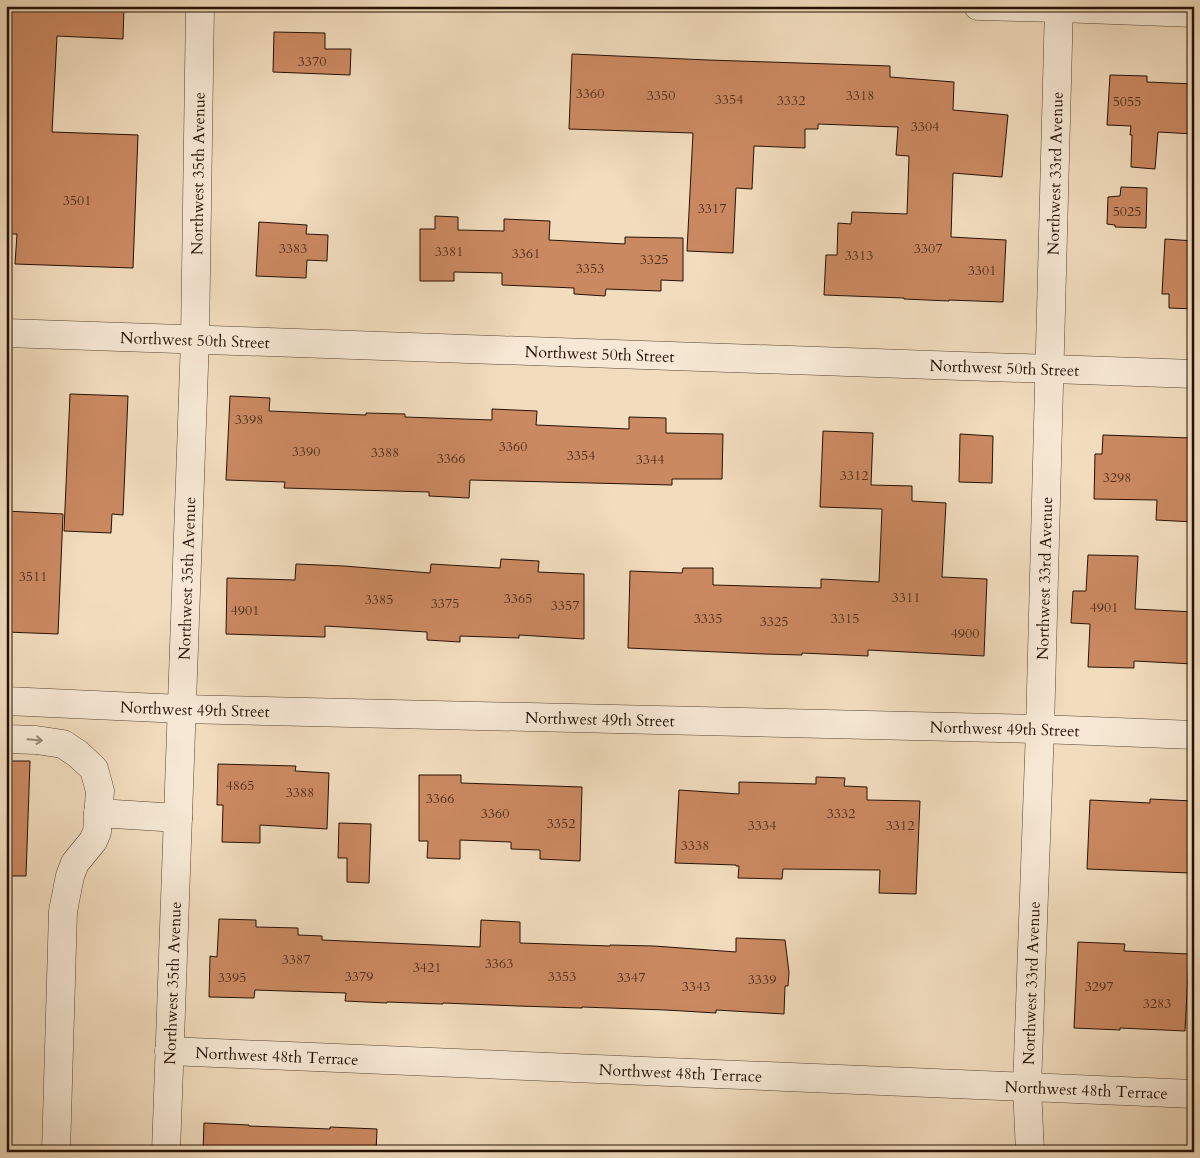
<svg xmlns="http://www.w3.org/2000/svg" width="1200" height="1158" viewBox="0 0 1200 1158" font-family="Cardo,serif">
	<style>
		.building { fill: #cb8961; stroke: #251105 }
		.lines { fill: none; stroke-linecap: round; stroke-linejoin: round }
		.minor-casing { stroke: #584433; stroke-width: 29 }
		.minor { stroke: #f6e8d4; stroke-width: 28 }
		.oneway { stroke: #988777 }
		.labels { text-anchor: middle; stroke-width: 4; stroke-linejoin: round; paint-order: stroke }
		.number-label { font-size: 14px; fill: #4e2f1c }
		.street-label { font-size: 16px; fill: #251105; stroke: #f6e8d4 }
	</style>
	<rect width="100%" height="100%" fill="#f1dcbd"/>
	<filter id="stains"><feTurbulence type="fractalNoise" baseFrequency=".004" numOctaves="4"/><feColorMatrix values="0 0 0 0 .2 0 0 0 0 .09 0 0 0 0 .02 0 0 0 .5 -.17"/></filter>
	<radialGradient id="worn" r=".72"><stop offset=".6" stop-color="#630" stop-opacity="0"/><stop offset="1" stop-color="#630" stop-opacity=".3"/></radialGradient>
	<path class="building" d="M 6,6 L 124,6 L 123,39 L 57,36 L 52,132 L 138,135 L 133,268 L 15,264 L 17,234 L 6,234 Z
		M 274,32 L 325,33 L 325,49 L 351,49 L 350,75 L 273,72 Z
		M 572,54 L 708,60 L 890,66 L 890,77 L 954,82 L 953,110 L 1008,115 L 1002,177 L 953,173 L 951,237 L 1006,240 L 1003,302 L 949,300 L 949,301 L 904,299 L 904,298 L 824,295 L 826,255 L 837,255 L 838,223 L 851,224 L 852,212 L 907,214 L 909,156 L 896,155 L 898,127 L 818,124 L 818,129 L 805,129 L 805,148 L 754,146 L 752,189 L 736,188 L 733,253 L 687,251 L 693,133 L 569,129 Z
		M 1110,75 L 1147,76 L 1147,82 L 1194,84 L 1194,134 L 1158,132 L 1155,169 L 1131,167 L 1132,135 L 1130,135 L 1131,126 L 1107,125 Z
		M 1121,187 L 1147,188 L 1146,228 L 1115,227 L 1115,225 L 1107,224 L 1108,197 L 1120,196 Z
		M 435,216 L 458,217 L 458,230 L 504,231 L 504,219 L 550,221 L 549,240 L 625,244 L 625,237 L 683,238 L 683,281 L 661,280 L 661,291 L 606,289 L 605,296 L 574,294 L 574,288 L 502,285 L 502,273 L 454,272 L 454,281 L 420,281 L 420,229 L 435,229 Z
		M 259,222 L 307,225 L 306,234 L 328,235 L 327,261 L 307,260 L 306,278 L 256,276 Z
		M 1165,239 L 1194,241 L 1194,309 L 1169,308 L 1169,294 L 1162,294 Z
		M 70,394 L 128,396 L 123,515 L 112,514 L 111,533 L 64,531 Z
		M 230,396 L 270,398 L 269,411 L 366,415 L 366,413 L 405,414 L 405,417 L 492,420 L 492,409 L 537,411 L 536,425 L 629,429 L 629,417 L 666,418 L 666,433 L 723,434 L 722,479 L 672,479 L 672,485 L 470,480 L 469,498 L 429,496 L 429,492 L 284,488 L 285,482 L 226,480 Z
		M 823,431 L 873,433 L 871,485 L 912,486 L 912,501 L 946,503 L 942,577 L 987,579 L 984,656 L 868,650 L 868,656 L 802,653 L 802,655 L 764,654 L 628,648 L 630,571 L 682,573 L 683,568 L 713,568 L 713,585 L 821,588 L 821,579 L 879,582 L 882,509 L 820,507 Z
		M 960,434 L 993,436 L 992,483 L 959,482 Z
		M 1103,435 L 1191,438 L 1190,458 L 1194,458 L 1194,522 L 1156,520 L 1157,500 L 1094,499 L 1095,454 L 1102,454 Z
		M 6,511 L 63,514 L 58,634 L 6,632 Z
		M 1088,555 L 1138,556 L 1135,609 L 1194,612 L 1194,664 L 1134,661 L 1134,668 L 1088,667 L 1090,624 L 1071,623 L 1073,591 L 1086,591 Z
		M 501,559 L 539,561 L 538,572 L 584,574 L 584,639 L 519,635 L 519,638 L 460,636 L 460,642 L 427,640 L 427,632 L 325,626 L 325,637 L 226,634 L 227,578 L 295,580 L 296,564 L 344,566 L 430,573 L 431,564 L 500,568 Z
		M 6,761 L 30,761 L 26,876 L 6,876 Z
		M 218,764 L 296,766 L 295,771 L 329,773 L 327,829 L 260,825 L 260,843 L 222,842 L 223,805 L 217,805 Z
		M 419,775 L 461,775 L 461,783 L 582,787 L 580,861 L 540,859 L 540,850 L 511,849 L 511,842 L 460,840 L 460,859 L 427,858 L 428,841 L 419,841 Z
		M 816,777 L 845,778 L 844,786 L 867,787 L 867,800 L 920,801 L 916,894 L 879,893 L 880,870 L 783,869 L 782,879 L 738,878 L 739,866 L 736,866 L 736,865 L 675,863 L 679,790 L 739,794 L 739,782 L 816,784 Z
		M 1150,799 L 1193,801 L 1190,873 L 1087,869 L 1090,800 L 1150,803 Z
		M 339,823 L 371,824 L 369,883 L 347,882 L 347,858 L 338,858 Z
		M 219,919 L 256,920 L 256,927 L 298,928 L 298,935 L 322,936 L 322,940 L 480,947 L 481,920 L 520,922 L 520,943 L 610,946 L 610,945 L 654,946 L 736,952 L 736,938 L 785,940 L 789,972 L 788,986 L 785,986 L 784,1014 L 716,1010 L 716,1013 L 666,1010 L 582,1007 L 582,1008 L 518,1006 L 443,1003 L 443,1004 L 387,1002 L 387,1003 L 345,1001 L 346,993 L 255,990 L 254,998 L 209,997 L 210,956 L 217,957 Z
		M 1078,942 L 1125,944 L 1124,951 L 1189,954 L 1185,1031 L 1120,1028 L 1120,1030 L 1074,1028 Z
		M 204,1123 L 249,1125 L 249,1126 L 330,1129 L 330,1127 L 377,1129 L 376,1152 L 203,1152 Z"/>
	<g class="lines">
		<g class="minor-casing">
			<g id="minor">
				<path d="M 978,6 L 1059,8 L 1194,13"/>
				<path id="s1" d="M 6,333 L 1194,374"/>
				<path id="s2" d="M 6,701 L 182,709 L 1040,729 L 1194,735"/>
				<path d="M 6,739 L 36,740 L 63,744 L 78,754 L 94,769 L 100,791 L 97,832 L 93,841 L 75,863 L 70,876 L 63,911 L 56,1152"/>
				<path d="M 98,813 L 178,818"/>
				<path id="s3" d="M 169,1051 L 1194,1094"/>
				<path id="s4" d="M 166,1152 L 195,339 L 200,6"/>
				<path id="s5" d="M 1030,1152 L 1027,1087 L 1040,729 L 1059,6"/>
			</g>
		</g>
		<use href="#minor" class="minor"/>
	</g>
	<defs><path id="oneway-shaft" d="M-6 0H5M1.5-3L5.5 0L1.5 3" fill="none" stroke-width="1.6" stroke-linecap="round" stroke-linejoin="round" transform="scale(1.25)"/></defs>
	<use class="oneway" href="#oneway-shaft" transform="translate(35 740) rotate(5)"/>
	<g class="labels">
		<g class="number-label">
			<text x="312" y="66">3370</text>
			<text x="590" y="98">3360</text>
			<text x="661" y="100">3350</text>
			<text x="860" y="100">3318</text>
			<text x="729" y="104">3354</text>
			<text x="791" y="105">3332</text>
			<text x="1127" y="106">5055</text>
			<text x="925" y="131">3304</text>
			<text x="77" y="205">3501</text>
			<text x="712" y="213">3317</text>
			<text x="1127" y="216">5025</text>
			<text x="293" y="253">3383</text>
			<text x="928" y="253">3307</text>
			<text x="449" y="256">3381</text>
			<text x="526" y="258">3361</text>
			<text x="859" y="260">3313</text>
			<text x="654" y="264">3325</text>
			<text x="590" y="273">3353</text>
			<text x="982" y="275">3301</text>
			<text x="249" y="424">3398</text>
			<text x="513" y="451">3360</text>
			<text x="306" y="456">3390</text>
			<text x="385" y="457">3388</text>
			<text x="581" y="460">3354</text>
			<text x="451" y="463">3366</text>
			<text x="650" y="464">3344</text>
			<text x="854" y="480">3312</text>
			<text x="1117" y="482">3298</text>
			<text x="33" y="581">3511</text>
			<text x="906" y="602">3311</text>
			<text x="518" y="603">3365</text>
			<text x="379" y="604">3385</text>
			<text x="445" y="608">3375</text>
			<text x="565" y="610">3357</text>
			<text x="1104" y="612">4901</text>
			<text x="245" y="615">4901</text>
			<text x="708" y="623">3335</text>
			<text x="845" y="623">3315</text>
			<text x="774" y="626">3325</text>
			<text x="965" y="638">4900</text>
			<text x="240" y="790">4865</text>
			<text x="300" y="797">3388</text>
			<text x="440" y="803">3366</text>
			<text x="495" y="818">3360</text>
			<text x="841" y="818">3332</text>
			<text x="561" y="828">3352</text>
			<text x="762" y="830">3334</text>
			<text x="900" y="830">3312</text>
			<text x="695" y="850">3338</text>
			<text x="296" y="964">3387</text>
			<text x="499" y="968">3363</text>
			<text x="427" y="972">3421</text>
			<text x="359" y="981">3379</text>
			<text x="562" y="981">3353</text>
			<text x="232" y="982">3395</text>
			<text x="631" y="982">3347</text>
			<text x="762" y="984">3339</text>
			<text x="696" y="991">3343</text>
			<text x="1099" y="991">3297</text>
			<text x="1157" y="1008">3283</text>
		</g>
		<g class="street-label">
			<text dy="6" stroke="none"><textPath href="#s4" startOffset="979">Northwest 35th Avenue</textPath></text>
			<text dy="6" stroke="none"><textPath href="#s5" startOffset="979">Northwest 33rd Avenue</textPath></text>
			<text dy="6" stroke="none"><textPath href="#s1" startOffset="189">Northwest 50th Street</textPath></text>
			<text dy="6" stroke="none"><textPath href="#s1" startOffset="594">Northwest 50th Street</textPath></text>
			<text dy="6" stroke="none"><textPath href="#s1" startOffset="999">Northwest 50th Street</textPath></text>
			<text dy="6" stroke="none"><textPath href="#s4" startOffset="574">Northwest 35th Avenue</textPath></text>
			<text dy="6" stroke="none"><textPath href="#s5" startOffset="574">Northwest 33rd Avenue</textPath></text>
			<text dy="6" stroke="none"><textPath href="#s2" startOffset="189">Northwest 49th Street</textPath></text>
			<text dy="6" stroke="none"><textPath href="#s2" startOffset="594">Northwest 49th Street</textPath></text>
			<text dy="6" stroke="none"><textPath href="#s2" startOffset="999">Northwest 49th Street</textPath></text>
			<text dy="6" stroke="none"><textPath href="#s4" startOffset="169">Northwest 35th Avenue</textPath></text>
			<text dy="6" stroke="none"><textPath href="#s5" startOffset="169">Northwest 33rd Avenue</textPath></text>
			<text dy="6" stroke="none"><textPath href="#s3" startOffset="108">Northwest 48th Terrace</textPath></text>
			<text dy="6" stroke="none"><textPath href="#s3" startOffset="512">Northwest 48th Terrace</textPath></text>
			<text dy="6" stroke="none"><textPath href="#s3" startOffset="918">Northwest 48th Terrace</textPath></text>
		</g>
	</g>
	<rect width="1200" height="1158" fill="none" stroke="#f1dcbd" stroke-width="25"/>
	<rect x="8" y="8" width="1185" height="1143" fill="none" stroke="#251105" stroke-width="2.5"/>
	<rect x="12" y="12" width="1175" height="1133" fill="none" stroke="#251105"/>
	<rect width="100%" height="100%" filter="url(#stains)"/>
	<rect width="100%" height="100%" fill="url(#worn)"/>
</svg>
